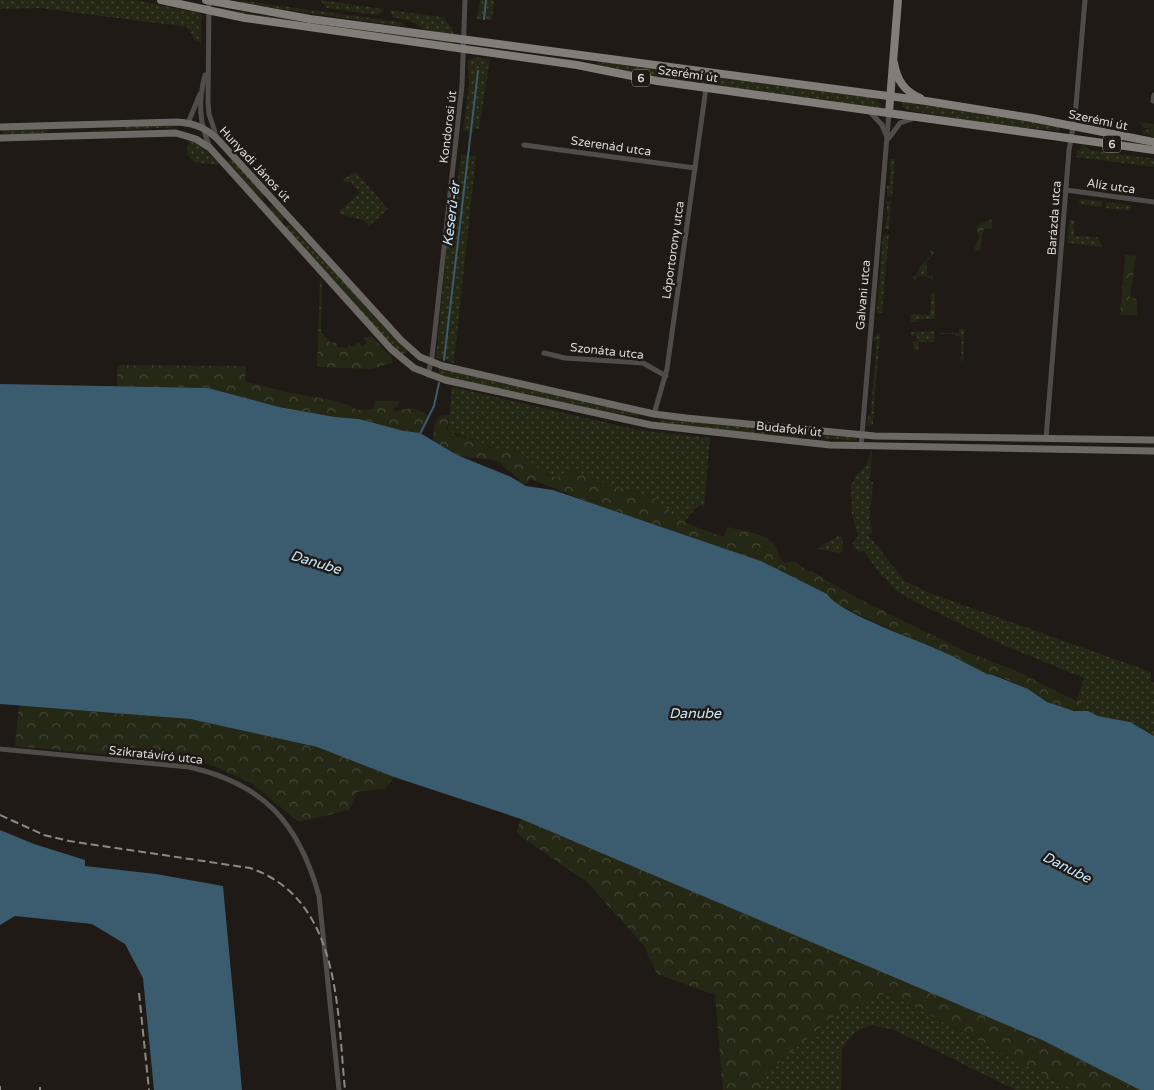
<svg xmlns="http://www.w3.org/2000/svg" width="1154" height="1090" font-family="'Varela Round',sans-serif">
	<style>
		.grass { fill: url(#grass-dots) }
		.forest { fill: url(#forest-crowns) }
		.pitch { fill: #242814 }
		.water { fill: #3b5b6e }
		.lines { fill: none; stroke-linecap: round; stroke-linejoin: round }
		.stream { stroke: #3b5b6e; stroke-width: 2 }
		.minor { stroke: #4f4c4a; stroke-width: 5 }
		.secondary { stroke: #6c6864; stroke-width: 7 }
		.primary { stroke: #837d79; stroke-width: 8 }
		.rail { stroke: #8d8885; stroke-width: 2; stroke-dasharray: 8 4; stroke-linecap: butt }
		.labels { text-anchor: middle; stroke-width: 5; stroke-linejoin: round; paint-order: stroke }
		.shield { fill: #201a16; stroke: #a29e9b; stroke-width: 1 }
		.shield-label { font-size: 11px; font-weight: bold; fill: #dad6d4 }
		.street-label { font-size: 12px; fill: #dad6d4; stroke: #201a16 }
		.water-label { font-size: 14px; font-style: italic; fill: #c3e6fb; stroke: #201a16 }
	</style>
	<defs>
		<pattern id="grass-dots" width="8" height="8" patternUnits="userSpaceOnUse" patternTransform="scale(1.25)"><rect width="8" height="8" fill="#242814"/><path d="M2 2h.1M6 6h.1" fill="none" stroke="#434635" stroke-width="1.8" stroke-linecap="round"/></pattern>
		<pattern id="forest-crowns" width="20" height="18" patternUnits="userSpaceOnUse" patternTransform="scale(1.25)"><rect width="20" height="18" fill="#242814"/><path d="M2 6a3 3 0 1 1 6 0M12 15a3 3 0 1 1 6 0" fill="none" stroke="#434635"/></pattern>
	</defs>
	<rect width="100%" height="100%" fill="#201a16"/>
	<g class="grass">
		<path d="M0,0H135L199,13L204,18L201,19V42H197L187,27L39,8L0,9Z"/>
		<path d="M320,0L384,9L378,15L327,8Z"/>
		<path d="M480,0H494L492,20L477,19Z"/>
		<path d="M245,1L400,22L407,27L241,3Z"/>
		<path d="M221,8C297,23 375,30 452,40V44L221,11Z"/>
		<path d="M389,10L443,17L452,28L454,34L425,30L411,21L393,17Z"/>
		<path d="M474,57L490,59L479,129L473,128V132L463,131L469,84L468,61Z"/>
		<path d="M597,62L632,64L872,97L879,101L885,109L656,77L597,65Z"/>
		<path d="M902,102L1010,117L1060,127L1059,131L988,124L908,110L902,107Z"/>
		<path d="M175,125V127L82,132L128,127Z"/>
		<path d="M45,129L48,130L46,133L5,135L3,133L4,130Z"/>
		<path d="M189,140L199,144L219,163L217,165L194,162L187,154Z"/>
		<path d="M1081,143L1090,150L1154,159V167L1076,157L1077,150H1080Z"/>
		<path d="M461,154L476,156L454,363L436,357L447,244H450Z"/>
		<path d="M228,159L234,162L264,194L262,199L228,163Z"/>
		<path d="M890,159H895L892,197L887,196V186L890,185Z"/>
		<path d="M356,172L388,209L369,226L363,220L340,214L339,211L360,193L351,182L344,183L343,179Z"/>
		<path d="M1080,199L1102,201V207L1079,204Z"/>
		<path d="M886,201H891L890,215L888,216H890L889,229H884L888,216Z"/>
		<path d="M1105,202L1131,205V211L1106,208Z"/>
		<path d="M273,204L285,217L282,222L269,209Z"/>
		<path d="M1069,220H1074V236L1097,237L1103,247L1068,243Z"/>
		<path d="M289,224L407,351V353L401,355L391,345L286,228Z"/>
		<path d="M889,234L882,313H877L883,235Z"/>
		<path d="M932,250L934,254L927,261V276H933V279L931,280L930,277L917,276L916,280H914L912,276H916L920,267L931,255L929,251Z"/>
		<path d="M935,293V319H917V322H911L910,310L911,314L930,315L931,294Z"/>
		<path d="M911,329V332L934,331L935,342H919L918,351L914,350L913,342L918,340L916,335L911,336Z"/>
		<path d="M941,329V333H959V329H964L963,361H961V336H955V334H940Z"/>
		<path d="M880,333L875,396H872L877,341H874V337Z"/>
		<path d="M439,368L639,414L638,417C571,405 504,392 438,375Z"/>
		<path d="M452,387L639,430L710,438L704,509L702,505L697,507L684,522C675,517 667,507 658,504L654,496C642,495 581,478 574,470L564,473L563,476L554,477L476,440L448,431Z"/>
		<path d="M872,397H875L874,414H871L873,415V425H867L868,416L871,414Z"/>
		<path d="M658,418L798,431L801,435L795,438L662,423Z"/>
		<path d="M818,434L856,438L857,439L855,441L810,437Z"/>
		<path d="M872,450L870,482H873L870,516L872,532L868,535L905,581L927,592L1151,672V682L1154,683V736L1130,722L1098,716L1088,711H1074L1082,709L1083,703L1080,691L1084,678L1003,645L916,602L897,591L880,574L864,551L858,552L852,544L858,537L852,514L851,487L855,476L866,465Z"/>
		<path d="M838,536L842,537L843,550L840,553L817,549Z"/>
		<path d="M887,993L1074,1090H1016L894,1030L871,1025L856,1032L847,1041L842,1050L841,1090H760L764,1075L839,1012Z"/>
	</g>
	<g class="forest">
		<path d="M1139,122L1154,124V137L1146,134L1144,136L1142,130L1152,129L1143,127Z"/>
		<path d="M992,219V229L984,228L980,250L976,252L973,250L979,238L976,226Z"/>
		<path d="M1125,255L1136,256L1130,297L1137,299V315H1120Z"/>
		<path d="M320,279L322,281L321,332L330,342L337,343V347L348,348V344L353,347L358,342L362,347L367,342L363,337H372L393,359L392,363L371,369L317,367Z"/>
		<path d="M117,365L246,366L245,381L285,392L332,400L349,405L357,410L373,409L375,401H398L399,403L397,407L393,408L395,411L412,408L429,415L419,433L404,431L359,419L335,417L279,407L208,388L117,386Z"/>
		<path d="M449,415L447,429C454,438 468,436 479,441C483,442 486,446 489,447C498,450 507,447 516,451C533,457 541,481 562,476L566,469L574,470C580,477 643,495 654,496L658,504C668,507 674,517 685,522C697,528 711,532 724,537L727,527C740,530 763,533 773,543C779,548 776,555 785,563L794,561L808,571H812L848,593L922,630L969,653L1012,669L1076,701L1080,691L1083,703L1082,709C1055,716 1017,676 987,674C935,648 882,627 831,601L826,594L761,561L596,505L530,479L527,483L522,484C516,474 505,471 500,462C486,457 471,460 457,455C449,451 441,445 433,441L435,423L440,416Z"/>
		<path d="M19,705L190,719L317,747L394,777L385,789L357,792L349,810L299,822L251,783L209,764L15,746Z"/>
		<path d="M521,819L1042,1040L1140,1090H1074L887,993L839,1012L764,1075L760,1090H723L715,995L657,974L644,946L587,882L516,833Z"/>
	</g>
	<path class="pitch" d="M221,367L234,368L233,375L220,374Z"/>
	<g class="water">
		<path d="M0,384L208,388L279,407L335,417L359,419L404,431L420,433L457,455L511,477L526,486L553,490L761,561L827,594C839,613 915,639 939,650C955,657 971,666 987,674L993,675L1028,689L1047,702L1074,711H1088L1098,716L1130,722L1154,736V1090H1140L1042,1040L521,819L394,777L317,747L190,719L0,704Z"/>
		<path d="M0,830L34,844L85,860V866L156,874L223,886L242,1090H154L143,978L125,944L92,924L15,916L0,925Z"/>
	</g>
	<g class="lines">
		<g class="stream">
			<path d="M484,19L486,0"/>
			<path d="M444,360L478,71"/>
			<path d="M420,434L434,406L439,383"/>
		</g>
		<g class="minor">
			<path d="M209,0L208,102L209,114L217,138"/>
			<path d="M205,75C198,101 199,123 210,147"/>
			<path d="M1153,101L1154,95"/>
			<path d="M870,112L882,125L886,135"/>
			<path d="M188,123L200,94"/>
			<path d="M889,138L900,123L912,119"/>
			<path d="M524,145L695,168"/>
			<path d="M1066,190L1154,202"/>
			<path d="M544,353L565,358L643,363L666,376"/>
			<path d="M428,375L432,357L462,85L465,0"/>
			<path d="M654,414L667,369L706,88"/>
			<path d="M1046,439L1069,150L1075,117L1085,0"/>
			<path d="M861,446L889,113"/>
			<path d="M0,749L189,767C264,784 299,823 319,896L339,1090"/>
		</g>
		<g class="secondary">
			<path d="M0,127L177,122C197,123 210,130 223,145L401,340L420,357L443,366L654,414L686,418L875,436L1154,440"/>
			<path d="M0,138L176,133L196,139L210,148L391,349L414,368L445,380L651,425L830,445L1154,451"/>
		</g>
		<g class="primary">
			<path d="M161,0L245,18L577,65L657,81L1154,150"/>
			<path d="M206,0L310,19L926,101L1032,118L1154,142"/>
			<path d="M894,63C897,80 904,91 920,98"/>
			<path d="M889,113L898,0"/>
		</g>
		<g class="rail">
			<path d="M0,815L44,835L69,841L250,868C341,899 337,1011 345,1090"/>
			<path d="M139,993L149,1090"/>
			<path d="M0,1086V1090"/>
			<path d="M40,1087V1090"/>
		</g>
	</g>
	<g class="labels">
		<g class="shield">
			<rect x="632" y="69.5" width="18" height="17" rx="4"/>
			<rect x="1103" y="135.5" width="18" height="17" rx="4"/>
		</g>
		<g class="shield-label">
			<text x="641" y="82">6</text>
			<text x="1112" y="148">6</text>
		</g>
		<g class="street-label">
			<text transform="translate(688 74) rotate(8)" y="4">Szerémi út</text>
			<text transform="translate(1098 120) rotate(12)" y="4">Szerémi út</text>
			<text transform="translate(448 127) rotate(-83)" y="4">Kondorosi út</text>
			<text transform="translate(611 146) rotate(8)" y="4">Szerenád utca</text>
			<text transform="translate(255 164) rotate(47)" y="4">Hunyadi János út</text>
			<text transform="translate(1111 186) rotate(8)" y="4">Alíz utca</text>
			<text transform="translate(1054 218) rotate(-86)" y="4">Barázda utca</text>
			<text transform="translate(673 250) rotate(-82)" y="4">Lőportorony utca</text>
			<text transform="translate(863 295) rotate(-85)" y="4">Galvani utca</text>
			<text transform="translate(607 351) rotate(6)" y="4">Szonáta utca</text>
			<text transform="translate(789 429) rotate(6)" y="4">Budafoki út</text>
			<text transform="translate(156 755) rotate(6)" y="4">Szikratávíró utca</text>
		</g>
		<g class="water-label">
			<text transform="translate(451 214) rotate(-83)" y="5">Keserű-ér</text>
			<text transform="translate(316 562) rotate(17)" y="5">Danube</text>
			<text x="695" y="718">Danube</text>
			<text transform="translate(1067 867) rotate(27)" y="5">Danube</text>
		</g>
	</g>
</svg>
